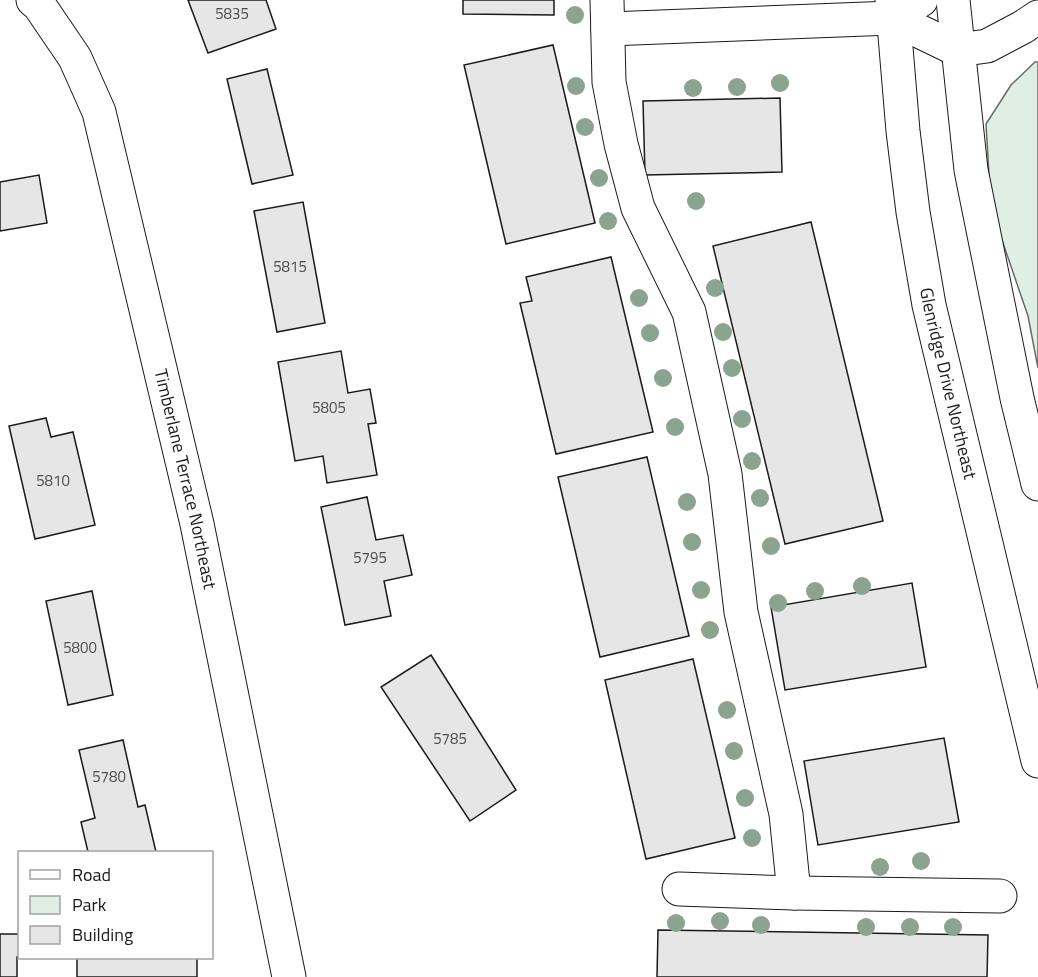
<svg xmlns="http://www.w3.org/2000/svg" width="1038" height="977" font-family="'Titillium Web',sans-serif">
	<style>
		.green { fill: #e0efe3; stroke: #6a6a6a; stroke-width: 1.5 }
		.building { fill: #e6e6e6; stroke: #1a1a1a; stroke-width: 1.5 }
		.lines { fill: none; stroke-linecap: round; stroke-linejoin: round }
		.minor-casing { stroke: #1a1a1a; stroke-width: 35 }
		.major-casing { stroke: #1a1a1a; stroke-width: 35 }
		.minor { stroke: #fff; stroke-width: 33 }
		.major { stroke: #fff; stroke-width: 33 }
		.tree { fill: #8aa48f }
		.labels { text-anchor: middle; stroke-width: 4.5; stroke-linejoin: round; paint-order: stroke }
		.number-label { font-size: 15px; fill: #4d4d4d }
		.street-label { font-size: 18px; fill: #1a1a1a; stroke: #fff }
	</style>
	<rect width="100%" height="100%" fill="#fff"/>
	<path class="green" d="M1035,62H1038V368L1028,316L991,208L986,124L1011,85Z"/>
	<g class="building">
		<path d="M188,0H266L276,29L208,53Z"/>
		<path d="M463,0H554V15L463,14Z"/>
		<path d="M553,45L595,223L506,244L464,65Z"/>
		<path d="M267,69L293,175L252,184L227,79Z"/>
		<path d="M780,98L782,172L645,175L643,101Z"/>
		<path d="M39,175L47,223L0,231V182Z"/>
		<path d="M303,202L325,323L277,332L254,211Z"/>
		<path d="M811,222L883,521L785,544L713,246Z"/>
		<path d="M611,257L653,432L556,454L520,303L532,301L526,277Z"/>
		<path d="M341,351L348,393L370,389L376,423L368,424L377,475L327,483L323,456L295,461L278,362Z"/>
		<path d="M46,418L51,437L73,432L95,525L35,539L9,426Z"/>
		<path d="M647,457L689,636L600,657L558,477Z"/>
		<path d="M367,497L376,540L403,535L412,575L384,581L391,616L345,625L321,507Z"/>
		<path d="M912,583L926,667L785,690L771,607Z"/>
		<path d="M92,591L113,695L68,705L46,601Z"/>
		<path d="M431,655L516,790L470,821L381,687Z"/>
		<path d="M693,659L735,838L646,859L605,680Z"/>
		<path d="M944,738L959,822L818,845L804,761Z"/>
		<path d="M123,740L138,807L145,805L156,852H88L81,822L95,818L79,750Z"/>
		<path d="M658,930L988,935L987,977H657Z"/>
		<path d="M0,934H20V957H17V977H0Z"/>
		<rect x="77" y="958" width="120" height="19"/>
	</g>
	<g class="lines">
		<g class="minor-casing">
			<g id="minor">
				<path id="s1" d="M33,0L39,5L75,58L99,112L197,524L289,977"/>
				<path d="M607,0L609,82L621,144L638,208L689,312L725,474L741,612L786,814L794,893"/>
				<path d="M892,18L921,0"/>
				<path d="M608,29L892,18L958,50L987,46L1023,27L1038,17"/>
				<path d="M679,889L794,893L1000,896"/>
			</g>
		</g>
		<g class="major-casing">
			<g id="major">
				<path id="s2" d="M892,0L903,131L913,212L929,305L1038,761"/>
				<path d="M953,0L971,170L1017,398L1038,484"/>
			</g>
		</g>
		<use href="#minor" class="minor"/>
		<use href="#major" class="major"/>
	</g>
	<g class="tree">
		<circle cx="575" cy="15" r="9"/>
		<circle cx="780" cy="83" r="9"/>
		<circle cx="576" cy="86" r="9"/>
		<circle cx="737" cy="87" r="9"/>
		<circle cx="693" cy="88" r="9"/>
		<circle cx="585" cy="127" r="9"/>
		<circle cx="599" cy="178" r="9"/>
		<circle cx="696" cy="201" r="9"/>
		<circle cx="608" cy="221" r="9"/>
		<circle cx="715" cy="288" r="9"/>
		<circle cx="639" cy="298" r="9"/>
		<circle cx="723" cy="332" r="9"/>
		<circle cx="650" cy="333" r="9"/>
		<circle cx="732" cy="368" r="9"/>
		<circle cx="663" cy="378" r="9"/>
		<circle cx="742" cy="419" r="9"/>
		<circle cx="675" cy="427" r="9"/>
		<circle cx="752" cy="461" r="9"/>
		<circle cx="760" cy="498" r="9"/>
		<circle cx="687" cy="502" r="9"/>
		<circle cx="692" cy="542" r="9"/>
		<circle cx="771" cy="546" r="9"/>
		<circle cx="862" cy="586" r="9"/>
		<circle cx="701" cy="590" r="9"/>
		<circle cx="815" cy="591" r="9"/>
		<circle cx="778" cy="603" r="9"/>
		<circle cx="710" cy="630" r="9"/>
		<circle cx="727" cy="710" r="9"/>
		<circle cx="734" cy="751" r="9"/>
		<circle cx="745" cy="798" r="9"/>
		<circle cx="752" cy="838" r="9"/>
		<circle cx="921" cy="861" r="9"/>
		<circle cx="880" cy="867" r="9"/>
		<circle cx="720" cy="921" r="9"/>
		<circle cx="676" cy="923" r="9"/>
		<circle cx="761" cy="925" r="9"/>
		<circle cx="866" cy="927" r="9"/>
		<circle cx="910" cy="927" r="9"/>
		<circle cx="953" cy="927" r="9"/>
	</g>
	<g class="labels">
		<g class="number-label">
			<text x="232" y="19">5835</text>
			<text x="290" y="272">5815</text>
			<text x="329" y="413">5805</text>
			<text x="53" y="486">5810</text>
			<text x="370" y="563">5795</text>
			<text x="80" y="653">5800</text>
			<text x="450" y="744">5785</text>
			<text x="109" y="782">5780</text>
		</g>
		<g class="street-label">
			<text dy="6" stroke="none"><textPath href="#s2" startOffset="388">Glenridge Drive Northeast</textPath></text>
			<text dy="6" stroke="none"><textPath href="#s1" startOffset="508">Timberlane Terrace Northeast</textPath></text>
		</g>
	</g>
	<rect x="18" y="851" width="195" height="108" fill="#ffffff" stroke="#a3a3a3" stroke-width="1.5"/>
	<rect x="30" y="870" width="30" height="9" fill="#ffffff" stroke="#a3a3a3" stroke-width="1.5"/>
	<text x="72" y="881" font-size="18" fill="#1a1a1a">Road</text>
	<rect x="30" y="896" width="30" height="18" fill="#e0efe3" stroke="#a3a3a3" stroke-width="1.5"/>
	<text x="72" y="911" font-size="18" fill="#1a1a1a">Park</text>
	<rect x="30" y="926" width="30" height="18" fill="#e6e6e6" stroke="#a3a3a3" stroke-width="1.5"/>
	<text x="72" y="941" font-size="18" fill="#1a1a1a">Building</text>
</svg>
